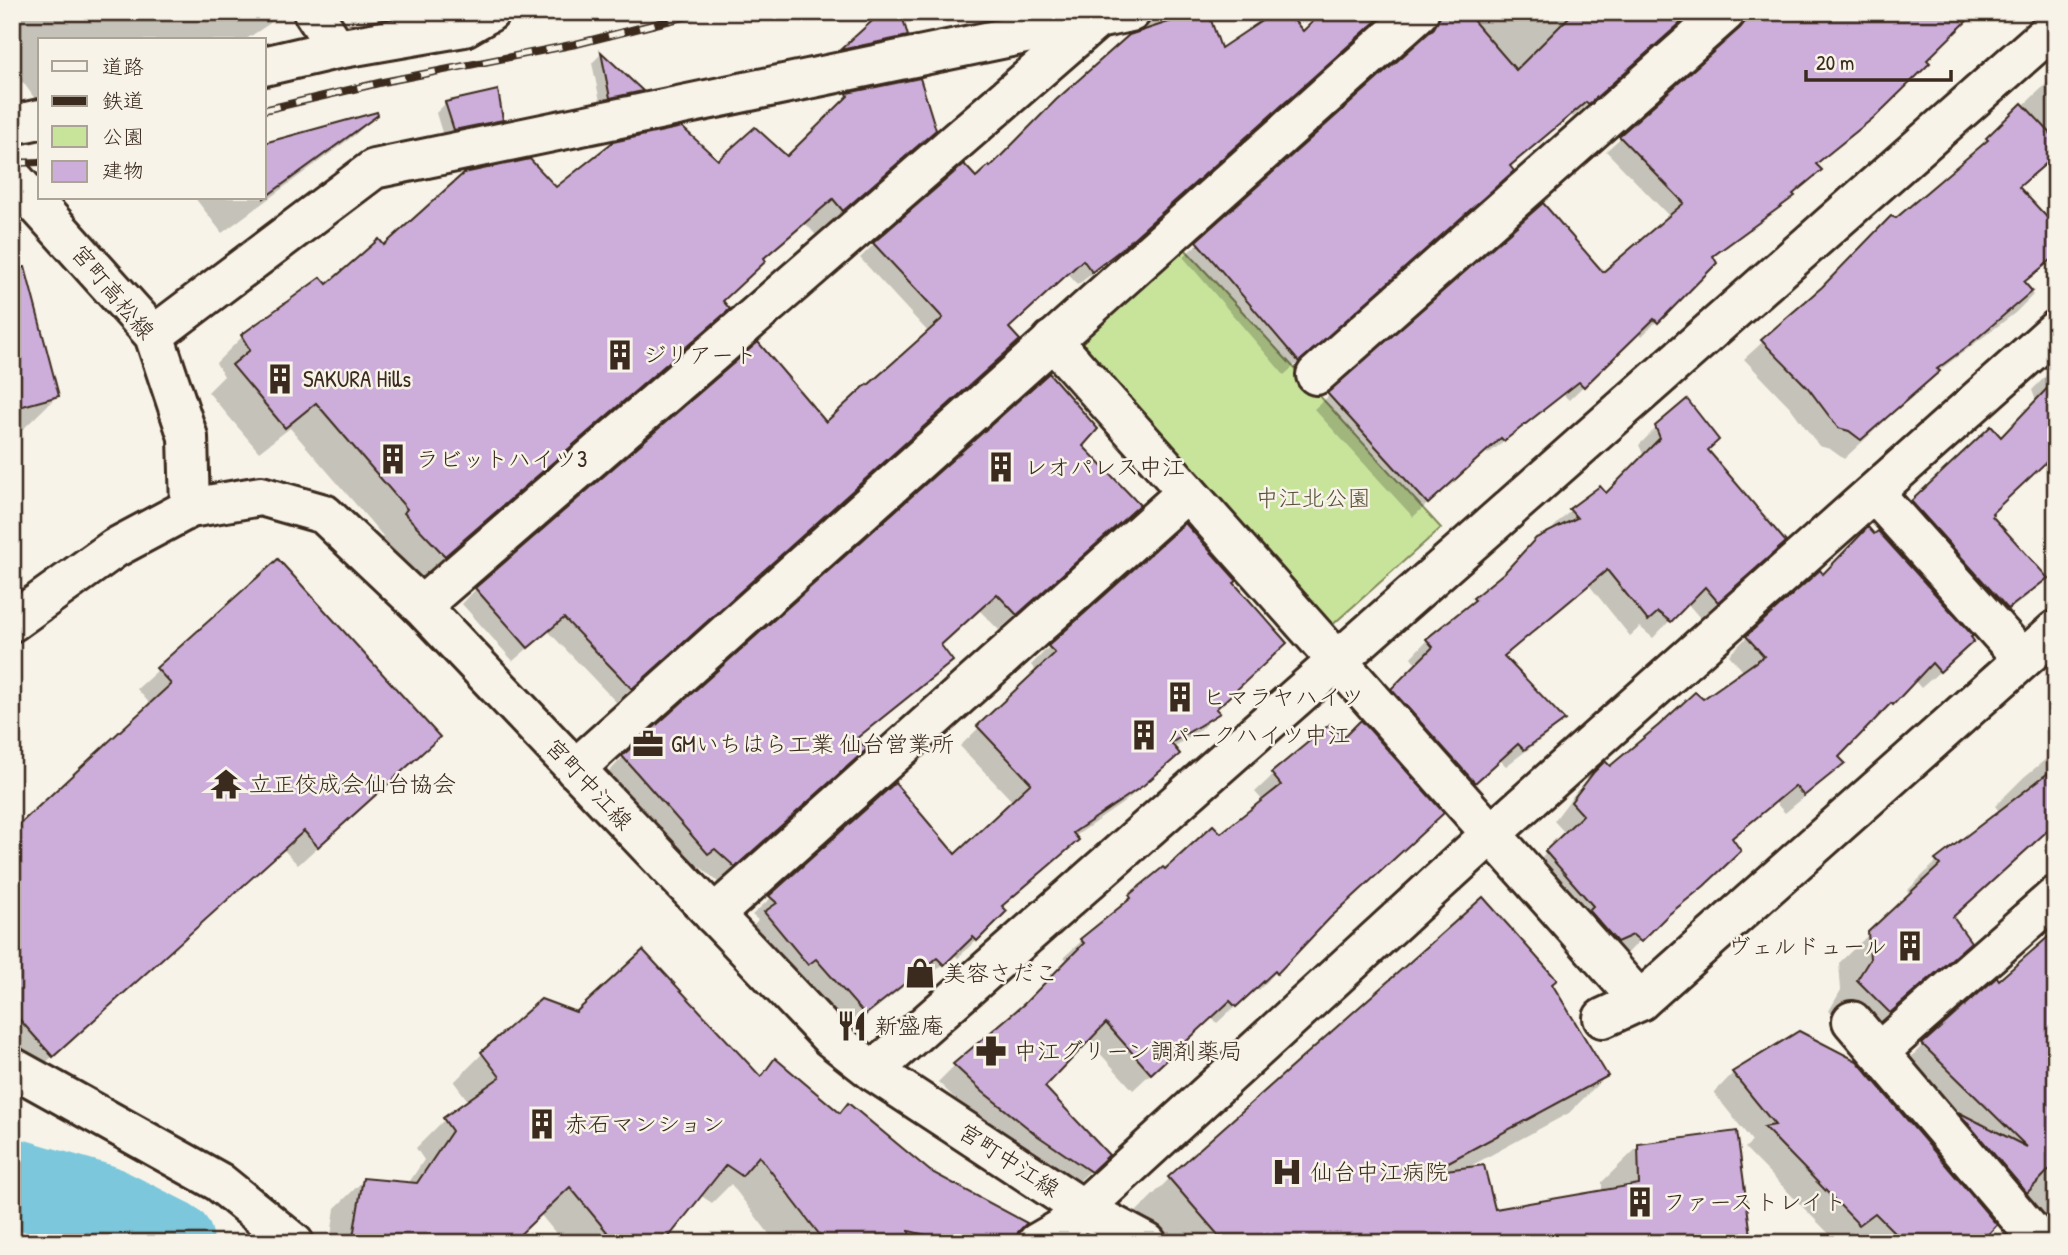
<svg xmlns="http://www.w3.org/2000/svg" width="2068" height="1255" font-family="'Patrick Hand','Klee One',sans-serif">
	<style>
		.green { fill: #c8e49b; stroke: #82875c; stroke-width: 2 }
		.shadow { fill: #0003 }
		.lines { fill: none; stroke-linecap: round; stroke-linejoin: round }
		.river { stroke: #7bc7db; stroke-width: 88 }
		.building { fill: #cdaeda; stroke: #3b2a1e; stroke-width: 2 }
		.minor-casing { stroke: #3b2a1e; stroke-width: 44 }
		.minor { stroke: #f7f3e8; stroke-width: 38 }
		.rail-casing { stroke: #3b2a1e; stroke-width: 8 }
		.rail { stroke: #f7f3e8; stroke-width: 5; stroke-dasharray: 16; stroke-linecap: butt }
		.labels { text-anchor: middle; stroke-width: 5; stroke-linejoin: round; paint-order: stroke }
		.street-label { font-size: 23px; fill: #3b2a1e; stroke: #f7f3e8 }
		.poi-label { font-size: 23px; fill: #3b2a1e; stroke: #f7f3e8; text-anchor: start }
		.park-label { font-size: 23px; fill: #574f37; stroke: #f7f3e8 }
	</style>
	<rect width="100%" height="100%" fill="#f7f3e8"/>
	<filter id="ink" filterUnits="userSpaceOnUse"><feTurbulence type="fractalNoise" baseFrequency=".0143" numOctaves="2"/><feDisplacementMap in="SourceGraphic" scale="14" xChannelSelector="R" yChannelSelector="G"/><feConvolveMatrix kernelMatrix="1 2 1 2 8 2 1 2 1" color-interpolation-filters="sRGB"/></filter>
	<g filter="url(#ink)">
		<path class="green" d="M1184,248L1441,528L1330,627L1077,343Z"/>
		<g class="shadow">
			<path d="M12,12H286L280,14L269,24L245,40H40V96L35,99L23,82L12,90Z"/>
			<path d="M1156,12H1206L1220,51L1303,34L1385,12L1101,267L1077,285L1068,273L1007,328L1003,355L616,702L548,631L513,661L462,604L476,589L826,424L929,333L860,258L874,244L976,180L990,169L1138,33V30Z"/>
			<path d="M1461,12H1692L1573,117L1571,115L1509,167L1497,185L1284,375L1183,257L1421,42L1426,33L1440,19Z"/>
			<path d="M1728,12H1973L1925,60L1928,63L1861,129L1815,166L1819,170L1778,210L1712,258L1715,263L1642,336L1639,332L1569,400L1564,395L1488,454L1486,451L1413,517L1314,409L1543,206L1603,274L1670,217L1606,151L1733,36L1734,23Z"/>
			<path d="M902,39L896,45L835,58L841,52Z"/>
			<path d="M601,54L640,91L631,100L601,106L592,63Z"/>
			<path d="M2056,75V155L2018,188L2056,230V257L2023,284L2033,295L2015,313L1937,372L1920,391L1893,413L1844,459L1830,449L1819,446L1790,407L1744,359L1897,220L1968,157Z"/>
			<path d="M848,95L934,130L908,156L816,235L806,224L763,260L721,302L727,309L702,335L418,581L379,540L383,536L290,428L259,452L208,392L224,376L216,363L242,337L320,279L327,287L384,247L555,189L718,163L787,158L823,123L822,121Z"/>
			<path d="M446,103L501,119L492,129L444,139L436,113Z"/>
			<path d="M376,114L356,134L222,233L195,198H264Z"/>
			<path d="M12,339L58,395L12,440Z"/>
			<path d="M2056,366V449L1989,516L2046,578L2026,597L1987,628L1892,523L1991,428L2000,439L2036,401L2032,390Z"/>
			<path d="M1656,428L1706,450L1767,558L1700,618L1687,603L1653,638L1640,627L1630,636L1589,585L1503,658L1563,720L1546,736L1506,766L1500,760L1457,799L1376,707L1417,665L1411,657L1427,640L1556,530L1553,528L1570,511L1600,488L1606,495L1644,456L1639,445Z"/>
			<path d="M1080,446L1121,521L999,630L979,610L939,646L950,661L934,678L856,740L848,766L718,882L698,865L690,869L607,774L623,757Z"/>
			<path d="M12,510L18,518L12,523Z"/>
			<path d="M1185,525L1214,710L1217,713L1199,731L1172,748L1178,754L1160,772L1123,803L1074,837L1077,840L1001,907L1005,911L958,958L954,954L924,982L918,975L846,1032L746,932L758,920L752,915L895,785L955,856L1014,803L960,746L1037,672L1031,665L1049,647Z"/>
			<path d="M278,562L438,737L298,865L283,849L32,1075L12,1053V833L151,705L137,689Z"/>
			<path d="M1747,637L1954,659L1921,688L1914,680L1837,757L1842,763L1824,781L1785,813L1776,803L1731,839L1720,869L1683,904L1650,930L1622,959L1528,870L1566,834L1554,821L1576,792L1595,773L1609,768L1744,672L1729,655Z"/>
			<path d="M1330,726L1319,927L1259,990L1256,987L1217,1023L1212,1017L1133,1090L1088,1040L1043,1087L1106,1155L1072,1188L1021,1153L966,1109L938,1082L955,1065L1023,1007L1068,961L1064,957L1130,897L1163,869L1165,872L1221,836L1264,802L1255,792L1273,775Z"/>
			<path d="M2056,751V824L2016,858L1951,919L1969,942L1939,971L1860,1041L1829,1011L1841,990L1839,963L1910,895L1907,891L1936,862L2000,812L1995,806L2024,777Z"/>
			<path d="M1483,900L1550,984L1606,1076L1569,1113L1465,1169L1494,1211L1602,1192V1182L1639,1146L1751,1243H1157L1133,1215L1169,1179Z"/>
			<path d="M2056,932V1206L2035,1224L1900,1068L1923,1045L1997,980L1999,983Z"/>
			<path d="M482,1054L759,1077L775,1061L839,1115L1017,1231L1014,1243H776L731,1184L712,1203L700,1195L662,1243H564L540,1214L510,1243H330L335,1208L364,1180L408,1184L424,1160L416,1148L445,1119L469,1102L454,1082Z"/>
			<path d="M1733,1073L1978,1243H1865L1854,1232L1838,1243L1745,1148L1752,1141L1714,1093Z"/>
		</g>
		<g class="lines">
			<path class="river" d="M12,1182L101,1208L170,1243"/>
		</g>
		<g class="building">
			<path d="M882,12H901L908,36L840,50Z"/>
			<path d="M1199,12H1208L1221,48L1275,12H1287L1303,31L1323,12H1386L1118,252L1092,272L1083,260L1009,328L1020,340L632,689L564,618L528,648L475,588L758,342L826,422L867,384L868,385L943,318L873,243L964,164L976,177L989,165L990,167L1056,100L1129,35Z"/>
			<path d="M1440,12H1466L1516,70L1574,12H1693L1589,104L1586,102L1510,166L1514,171L1299,362L1196,241L1434,28L1439,19Z"/>
			<path d="M1747,12H1976L1927,60L1930,63L1877,115L1816,164L1822,170L1793,194L1795,196L1713,256L1717,263L1658,323L1654,319L1584,387L1579,382L1504,441L1501,438L1428,504L1327,393L1543,203L1603,272L1684,203L1619,136L1740,28L1746,20Z"/>
			<path d="M601,52L643,91L610,98Z"/>
			<path d="M920,78L936,130L843,211L833,199L764,258L766,261L723,301L730,309L445,556L404,513L407,509L316,403L285,428L232,365L250,350L241,335L321,277L327,284L379,239L384,245L464,173L530,159L556,187L613,142L682,127L718,160L755,127L787,156L848,96L847,93Z"/>
			<path d="M498,90L503,120L454,130L445,102Z"/>
			<path d="M2022,103L2056,139V155L2019,187L2056,227V256L2024,282L2032,291L1968,346L1937,369L1940,371L1861,440L1849,431L1838,428L1808,388L1761,340L1822,287L1891,216L1896,218L1988,140L1986,138Z"/>
			<path d="M377,112L378,115L264,198V143Z"/>
			<path d="M25,267L59,396L12,409V268Z"/>
			<path d="M1049,373L1098,429L1083,446L1140,505L1017,615L997,594L941,645L953,661L857,738L867,749L735,867L715,849L708,854L622,756Z"/>
			<path d="M2056,379V453L1992,513L1993,514L1992,516L2048,578L2008,609L1911,501L1991,426L2001,437Z"/>
			<path d="M1687,399L1719,440L1708,450L1786,542L1718,602L1705,587L1671,622L1658,612L1648,621L1607,570L1504,656L1565,720L1524,750L1518,744L1475,783L1391,689L1433,647L1426,639L1475,600L1473,598L1505,572L1536,538L1577,518L1569,509L1600,486L1606,493L1660,438L1655,426Z"/>
			<path d="M1185,523L1237,581L1234,583L1287,643L1216,709L1220,713L1171,743L1180,754L1144,785L1073,833L1079,840L1002,906L1007,911L977,941L973,937L944,965L937,958L865,1015L816,959L808,965L764,912L777,903L769,896L895,783L955,854L1031,783L977,726L1055,653L1048,646Z"/>
			<path d="M1868,527L1874,534L1878,531L1973,636L1971,637L1974,641L1940,672L1932,663L1893,705L1891,703L1839,757L1845,763L1804,796L1795,786L1732,838L1741,851L1704,886L1668,915L1641,942L1633,935L1617,942L1589,910L1593,906L1545,851L1583,815L1571,802L1594,772L1605,761L1610,766L1659,725L1695,692L1703,699L1764,656L1746,636L1820,570L1823,574Z"/>
			<path d="M278,559L440,737L318,847L304,831L53,1057L12,1011V831L171,684L156,668Z"/>
			<path d="M1361,720L1444,813L1330,918L1277,974L1275,971L1236,1007L1230,1001L1151,1074L1106,1023L1045,1087L1109,1155L1091,1172L1038,1136L983,1092L953,1064L1024,1004L1084,943L1080,939L1131,898L1129,895L1163,867L1165,869L1213,825L1221,833L1281,785L1271,773L1330,724L1343,738Z"/>
			<path d="M2056,767V823L1953,917L1971,942L1890,1013L1857,980L1870,959L1868,932L1940,865L1935,860Z"/>
			<path d="M1483,897L1557,980L1552,984L1608,1076L1430,1172L1484,1165L1495,1209L1639,1184L1638,1144L1737,1131L1752,1243H1225L1168,1177Z"/>
			<path d="M2056,930V1175L2050,1169L2027,1193L1958,1112L2027,1147L1922,1044L1997,977L1999,980Z"/>
			<path d="M643,950L761,1077L775,1058L840,1113L848,1103L930,1171L1027,1223L1018,1232L1015,1243H961L909,1231L910,1243H826L759,1156L742,1176L726,1165L664,1243H616L570,1187L511,1243H352L363,1178L417,1183L452,1131L443,1118L500,1077L481,1052L541,999L576,1012Z"/>
			<path d="M1799,1031L1857,1061L1997,1225L1980,1243H1905L1875,1213L1859,1225L1764,1127L1775,1125L1732,1072Z"/>
		</g>
		<g class="lines">
			<g class="minor-casing">
				<g id="minor">
					<path d="M313,12L337,49"/>
					<path d="M264,66L337,49L464,27L490,12"/>
					<path d="M12,125L40,119"/>
					<path d="M12,177L154,335L188,437L190,508"/>
					<path d="M154,335L374,169L1131,12"/>
					<path d="M1052,340L1640,1001"/>
					<path d="M1316,375L1726,12"/>
					<path d="M1874,493L2023,659"/>
					<path d="M421,606L1095,21"/>
					<path d="M12,622L115,548L190,508L261,496L324,514L421,606L831,1038L873,1071L1083,1209L1147,1243"/>
					<path d="M575,769L1419,12"/>
					<path d="M714,915L1187,492"/>
					<path d="M1603,1018L1640,1001L2056,630"/>
					<path d="M1852,1021L2041,1243"/>
					<path d="M1879,1052L2056,896"/>
					<path d="M12,1067L219,1182L294,1243"/>
					<path d="M873,1071L2056,26"/>
					<path d="M1037,1243L1061,1229L1491,834L2056,330"/>
				</g>
			</g>
			<use href="#minor" class="minor"/>
			<g class="rail-casing">
				<g id="rail">
					<path d="M264,110L383,82L576,44L703,12"/>
					<path d="M12,163L40,162"/>
				</g>
			</g>
			<use href="#rail" class="rail"/>
		</g>
	</g>
	<defs>
		<g id="building-bare" transform="scale(2.415)"><path d="M-4-6H4V6H1V3H-1V6H-4ZM-2.5-4.3h1.7v1.8h-1.7ZM.8-4.3h1.7v1.8H.8ZM-2.5-1h1.7V.8h-1.7ZM.8-1h1.7V.8H.8Z" fill="#3b2a1e" stroke="#f7f3e8" stroke-width="2.5" paint-order="stroke"/></g>
		<g id="office-bare" transform="scale(2.415)"><path d="M-6-3h4V-5.5h4V-3h4V5H-6ZM-1-4.5V-3h2v-1.5ZM-6 0V1H6V0Z" fill="#3b2a1e" stroke="#f7f3e8" stroke-width="2.5" paint-order="stroke"/></g>
		<g id="temple-bare" transform="scale(2.415)"><path d="M0-6L5-2H3V0L6.5 2.5H4V6H1.5V3h-3V6H-4V2.5H-6.5L-3 0V-2H-5Z" fill="#3b2a1e" stroke="#f7f3e8" stroke-width="2.5" paint-order="stroke"/></g>
		<g id="shop-bare" transform="scale(2.415)"><path d="M-5-2.5h2.3a2.7 3.5 0 0 1 5.4 0H5L5.5 6h-11ZM-1.5-2.5h3a1.5 2.3 0 0 0-3 0Z" fill="#3b2a1e" stroke="#f7f3e8" stroke-width="2.5" paint-order="stroke"/></g>
		<g id="restaurant-bare" transform="scale(2.415)"><path d="M-5-6h1v4h1v-4h1v4h1v-4h1v5L-1.5 .5V6h-2V.5L-5-1ZM5-6V6H3V1.5H1.5Q1.5-4 5-6Z" fill="#3b2a1e" stroke="#f7f3e8" stroke-width="2.5" paint-order="stroke"/></g>
		<g id="pharmacy-bare" transform="scale(2.415)"><path d="M-2-6h4v4h4v4h-4v4h-4v-4h-4v-4h4Z" fill="#3b2a1e" stroke="#f7f3e8" stroke-width="2.5" paint-order="stroke"/></g>
		<g id="hospital-bare" transform="scale(2.415)"><path d="M-5-5h3v3.5h4V-5h3V5h-3V1.5h-4V5h-3Z" fill="#3b2a1e" stroke="#f7f3e8" stroke-width="2.5" paint-order="stroke"/></g>
	</defs>
	<g fill-rule="evenodd">
		<use href="#building-bare" x="620" y="355"/>
		<use href="#building-bare" x="280" y="379"/>
		<use href="#building-bare" x="393" y="459"/>
		<use href="#building-bare" x="1001" y="467"/>
		<use href="#building-bare" x="1180" y="697"/>
		<use href="#building-bare" x="1144" y="735"/>
		<use href="#office-bare" x="648" y="744"/>
		<use href="#temple-bare" x="226" y="784"/>
		<use href="#building-bare" x="1910" y="946"/>
		<use href="#shop-bare" x="920" y="973"/>
		<use href="#restaurant-bare" x="852" y="1026"/>
		<use href="#pharmacy-bare" x="991" y="1051"/>
		<use href="#building-bare" x="542" y="1124"/>
		<use href="#hospital-bare" x="1287" y="1172"/>
		<use href="#building-bare" x="1640" y="1202"/>
	</g>
	<g class="labels">
		<g class="street-label">
			<text transform="translate(113 292) rotate(50)" y="8">宮町高松線</text>
			<text transform="translate(589 784) rotate(47)" y="8">宮町中江線</text>
			<text transform="translate(1009 1160) rotate(33)" y="8">宮町中江線</text>
		</g>
		<g class="poi-label">
			<text x="643" y="363">ジリアート</text>
			<text x="303" y="387">SAKURA Hills</text>
			<text x="416" y="467">ラビットハイツ3</text>
			<text x="1024" y="475">レオパレス中江</text>
			<text x="1203" y="705">ヒマラヤハイツ</text>
			<text x="1167" y="743">パークハイツ中江</text>
			<text x="671" y="752">GMいちはら工業 仙台営業所</text>
			<text x="249" y="792">立正佼成会仙台協会</text>
			<text x="1887" y="954" text-anchor="end">ヴェルドュール</text>
			<text x="943" y="981">美容さだこ</text>
			<text x="875" y="1034">新盛庵</text>
			<text x="1014" y="1059">中江グリーン調剤薬局</text>
			<text x="565" y="1132">赤石マンション</text>
			<text x="1310" y="1180">仙台中江病院</text>
			<text x="1663" y="1210">ファーストレイト</text>
		</g>
		<g class="park-label">
			<text x="1313" y="506">中江北公園</text>
		</g>
	</g>
	<rect width="2068" height="1255" fill="none" stroke="#f7f3e8" stroke-width="42"/>
	<rect x="21" y="21" width="2026" height="1213" fill="none" stroke="#3b2a1e" stroke-width="2.5" filter="url(#ink)"/>
	<rect x="38" y="38" width="228" height="161" fill="#f7f3e8" stroke="#aca397" stroke-width="2"/>
	<rect x="52" y="61" width="35" height="10" fill="#f7f3e8" stroke="#aca397" stroke-width="2"/>
	<text x="102" y="74" font-size="21" fill="#3b2a1e">道路</text>
	<rect x="52" y="96" width="35" height="10" fill="#3b2a1e" stroke="#aca397" stroke-width="2"/>
	<text x="102" y="108" font-size="21" fill="#3b2a1e">鉄道</text>
	<rect x="52" y="126" width="35" height="21" fill="#c8e49b" stroke="#aca397" stroke-width="2"/>
	<text x="102" y="144" font-size="21" fill="#3b2a1e">公園</text>
	<rect x="52" y="161" width="35" height="21" fill="#cdaeda" stroke="#aca397" stroke-width="2"/>
	<text x="102" y="178" font-size="21" fill="#3b2a1e">建物</text>
	<path d="M1806 70v10h145v-10" fill="none" stroke="#3b2a1e" stroke-width="3.5"/>
	<text x="1816" y="70" font-size="21" fill="#3b2a1e" stroke="#f7f3e8" stroke-width="5" paint-order="stroke">20 m</text>
</svg>
